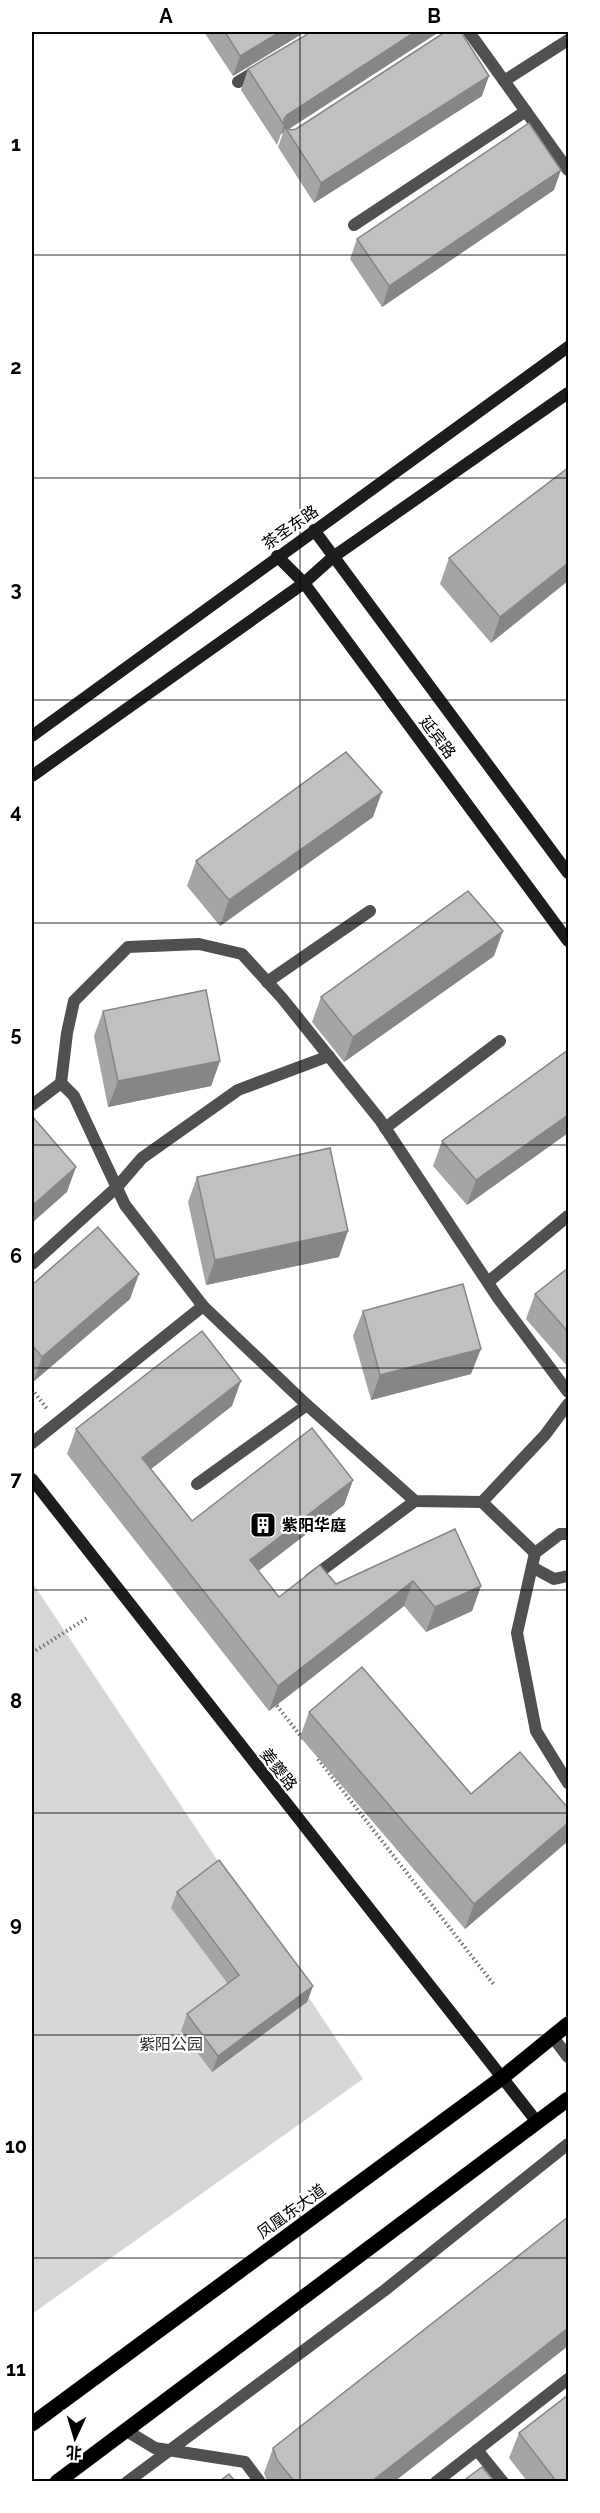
<svg xmlns="http://www.w3.org/2000/svg" width="600" height="2513" font-family="Raleway,'Noto Sans SC',sans-serif">
	<style>
		.green { fill: #d7d7d7 }
		.lines { fill: none; stroke-linecap: round; stroke-linejoin: round }
		.primary-casing { stroke: #dbdbdb; stroke-width: 16 }
		.path { stroke: #727272; stroke-width: 4; stroke-dasharray: 1.5 3; stroke-linecap: butt }
		.lane { stroke: #505050; stroke-width: 12 }
		.street { stroke: #505050; stroke-width: 12 }
		.secondary { stroke: #1d1d1d; stroke-width: 12 }
		.primary { stroke: #000; stroke-width: 15 }
		.wall { fill: #a5a5a5 }
		.shaded-wall { fill: #868686 }
		.building { fill: #c0c0c0; stroke: #868686; stroke-width: 1.5 }
		.grid { fill: none; stroke: #000; stroke-width: 1.5; stroke-opacity: 0.55 }
		.labels { text-anchor: middle; stroke-width: 4.5; stroke-linejoin: round; paint-order: stroke }
		.street-label { font-size: 16px; fill: #000; stroke: #fff }
		.poi-label { font-size: 16px; font-weight: bold; fill: #000; stroke: #fff; text-anchor: start }
		.park-label { font-size: 16px; fill: #2e2e2e; stroke: #fff }
		.neatline { fill: none; stroke: #000; stroke-width: 2 }
		.grid-label { font-size: 20px; text-anchor: middle; font-weight: bold; fill: #000 }
	</style>
	<rect width="100%" height="100%" fill="#fff"/>
	<path class="green" d="M32,1582L363,2079L32,2314Z"/>
	<g class="lines">
		<g class="primary-casing">
			<g id="primary">
				<path d="M32,2424L503,2077L568,2024"/>
				<path d="M57,2482L568,2099"/>
			</g>
		</g>
		<g class="path">
			<path d="M32,1389L47,1409"/>
			<path d="M32,1653L87,1618"/>
			<path d="M274,1702L303,1739"/>
			<path d="M318,1759L495,1986"/>
		</g>
		<g class="lane">
			<path d="M504,81L568,40"/>
			<path d="M238,82L258,70"/>
			<path d="M267,982L370,911"/>
			<path d="M61,1083L67,1033L74,1001L128,947L199,944L242,954L282,998L380,1120L498,1298L568,1392"/>
			<path d="M32,1105L61,1083L74,1096L125,1205L203,1306L307,1405L415,1501L482,1502L535,1553"/>
			<path d="M385,1128L500,1041"/>
			<path d="M32,1264L117,1187L142,1158L238,1090L329,1056"/>
			<path d="M488,1282L568,1216"/>
			<path d="M32,1443L203,1306"/>
			<path d="M197,1484L307,1405"/>
			<path d="M482,1502L545,1435L568,1404"/>
			<path d="M568,1534H560L535,1553L517,1633L536,1731L568,1783"/>
			<path d="M532,1567L554,1579L568,1576"/>
			<path d="M310,1579L415,1501"/>
			<path d="M127,2482L385,2290L568,2144"/>
		</g>
		<g class="street">
			<path d="M469,32L568,170"/>
			<path d="M354,225L526,111"/>
			<path d="M552,2036L568,2057"/>
			<path d="M125,2430L155,2448L245,2462L260,2482"/>
			<path d="M477,2450L503,2482"/>
			<path d="M436,2482L568,2379"/>
		</g>
		<g class="secondary">
			<path d="M314,530L568,873"/>
			<path d="M277,556L304,583L568,941"/>
			<path d="M32,736L568,347"/>
			<path d="M32,776L304,583L333,557L568,393"/>
			<path d="M32,1479L537,2122"/>
		</g>
		<use href="#primary" class="primary"/>
	</g>
	<g class="wall">
		<path d="M204,32H305L233,76Z"/>
		<path d="M311,32H439L289,129L291,130L482,96L314,203L278,147L283,133L281,134L277,145L241,90L248,69Z"/>
		<path d="M554,190L382,307L350,259L357,239Z"/>
		<path d="M568,468L491,643L440,584L449,558Z"/>
		<path d="M373,817L220,926L187,886L196,861Z"/>
		<path d="M494,956L344,1062L312,1022L321,997Z"/>
		<path d="M103,1011L220,1061L211,1086L108,1107L94,1036Z"/>
		<path d="M568,1050V1133L467,1205L433,1166L442,1141Z"/>
		<path d="M197,1177L339,1257L206,1285L188,1202Z"/>
		<path d="M568,1268V1364L567,1366L526,1319L535,1294Z"/>
		<path d="M32,1285L130,1299L33,1382L32,1380Z"/>
		<path d="M363,1311L471,1374L371,1400L353,1336Z"/>
		<path d="M232,1406L151,1469L192,1521L353,1480L344,1505L258,1571L279,1597L336,1584L455,1529L481,1586L472,1611L426,1632L404,1606L269,1711L67,1454L76,1429Z"/>
		<path d="M309,1712L471,1794L567,1842L465,1929L300,1737Z"/>
		<path d="M177,1892L313,1986L307,2002L212,2072L181,2031L187,2014L228,1984L171,1908Z"/>
		<path d="M568,2217V2346L395,2481H267L264,2473L273,2448Z"/>
		<path d="M519,2433L568,2481H527L509,2458Z"/>
	</g>
	<g class="shaded-wall">
		<path d="M280,32H305L233,76L240,56Z"/>
		<path d="M415,32H439L287,130L285,127L283,133L281,134L284,125V119L287,115Z"/>
		<path d="M489,76L482,96L314,203L321,183Z"/>
		<path d="M561,170L554,190L382,307L389,286Z"/>
		<path d="M568,563V581L491,643L500,617Z"/>
		<path d="M382,792L373,817L220,926L229,900Z"/>
		<path d="M503,931L494,956L344,1062L353,1037Z"/>
		<path d="M220,1061L211,1086L108,1107L118,1081Z"/>
		<path d="M568,1115V1133L467,1205L476,1180Z"/>
		<path d="M76,1167L67,1192L32,1223V1206Z"/>
		<path d="M348,1231L339,1257L206,1285L215,1260Z"/>
		<path d="M139,1274L130,1299L33,1382L42,1357Z"/>
		<path d="M481,1349L471,1374L371,1400L380,1375Z"/>
		<path d="M241,1381L232,1406L133,1483L142,1458Z"/>
		<path d="M353,1480L344,1505L240,1585L250,1560Z"/>
		<path d="M413,1581L404,1606L269,1711L278,1686Z"/>
		<path d="M481,1586L472,1611L426,1632L435,1607Z"/>
		<path d="M568,1823V1837L567,1842L465,1929L474,1904Z"/>
		<path d="M313,1986L307,2002L212,2072L218,2056Z"/>
		<path d="M568,2328V2346L395,2481H372Z"/>
	</g>
	<g class="building">
		<path d="M225,32H280L240,56Z"/>
		<path d="M311,32H415L287,115L284,119V125L248,69Z"/>
		<path d="M445,32H461L489,76L321,183L285,127L291,130L296,129Z"/>
		<path d="M529,123L561,170L389,286L357,239Z"/>
		<path d="M568,468V563L500,617L449,558Z"/>
		<path d="M346,752L382,792L229,900L196,861Z"/>
		<path d="M468,891L503,931L353,1037L321,997Z"/>
		<path d="M206,990L220,1061L118,1081L103,1011Z"/>
		<path d="M568,1050V1115L476,1180L442,1141Z"/>
		<path d="M32,1116L76,1167L32,1206Z"/>
		<path d="M330,1148L348,1231L215,1260L197,1177Z"/>
		<path d="M98,1227L139,1274L42,1357L32,1345V1285Z"/>
		<path d="M568,1268V1332L535,1294Z"/>
		<path d="M463,1284L481,1349L380,1375L363,1311Z"/>
		<path d="M202,1331L241,1381L142,1458L192,1521L312,1428L353,1480L250,1560L279,1597L320,1565L336,1584L455,1529L481,1586L435,1607L413,1581L278,1686L76,1429Z"/>
		<path d="M362,1667L471,1794L520,1752L568,1808V1823L474,1904L309,1712Z"/>
		<path d="M219,1860L313,1986L218,2056L187,2014L239,1975L177,1892Z"/>
		<path d="M568,2217V2328L372,2481H294L277,2460L273,2448Z"/>
		<path d="M568,2395V2481H556L519,2433Z"/>
		<path d="M482,2467L494,2481H463Z"/>
		<path d="M229,2474L235,2481H220Z"/>
	</g>
	<path class="grid" d="M300,32V2482M32,255H568M32,478H568M32,700H568M32,923H568M32,1145H568M32,1368H568M32,1590H568M32,1813H568M32,2035H568M32,2258H568"/>
	<defs>
		<g id="building-square" transform="scale(1.35)"><rect x="-9" y="-9" width="18" height="18" rx="4" fill="#000" stroke="#fff"/><path d="M-4-6H4V6H1V3H-1V6H-4ZM-2.5-4.3h1.7v1.8h-1.7ZM.8-4.3h1.7v1.8H.8ZM-2.5-1h1.7V.8h-1.7ZM.8-1h1.7V.8H.8Z" fill="#fff"/></g>
	</defs>
	<g fill-rule="evenodd">
		<use href="#building-square" x="263" y="1525"/>
	</g>
	<g class="labels">
		<g class="street-label">
			<text transform="translate(290 527) rotate(-35)" y="6">茶圣东路</text>
			<text transform="translate(438 737) rotate(53)" y="6">延宾路</text>
			<text transform="translate(279 1769) rotate(52)" y="6">姜夔路</text>
			<text transform="translate(291 2211) rotate(-36)" y="6">凤凰东大道</text>
		</g>
		<g class="poi-label">
			<text x="282" y="1531">紫阳华庭</text>
		</g>
		<g class="park-label">
			<text x="171" y="2050">紫阳公园</text>
		</g>
	</g>
	<rect width="600" height="2513" fill="none" stroke="#ffffff" stroke-width="66"/>
	<g transform="translate(75 2438) rotate(184)" stroke="#ffffff" stroke-width="4.5" paint-order="stroke">
	<path d="M0-4.5L10 22L0 15L-10 22Z" fill="#000000"/>
	<text y="-9" font-size="16" font-weight="bold" text-anchor="middle" fill="#000000">北</text>
	</g>
	<rect x="33" y="33" width="534" height="2447" class="neatline"/>
	<g class="grid-label">
		<text x="166" y="23">A</text>
		<text x="434" y="23">B</text>
		<text x="16" y="151">1</text>
		<text x="16" y="374">2</text>
		<text x="16" y="596">3</text>
		<text x="16" y="818">4</text>
		<text x="16" y="1041">5</text>
		<text x="16" y="1263">6</text>
		<text x="16" y="1486">7</text>
		<text x="16" y="1708">8</text>
		<text x="16" y="1931">9</text>
		<text x="16" y="2153">10</text>
		<text x="16" y="2376">11</text>
	</g>
</svg>
